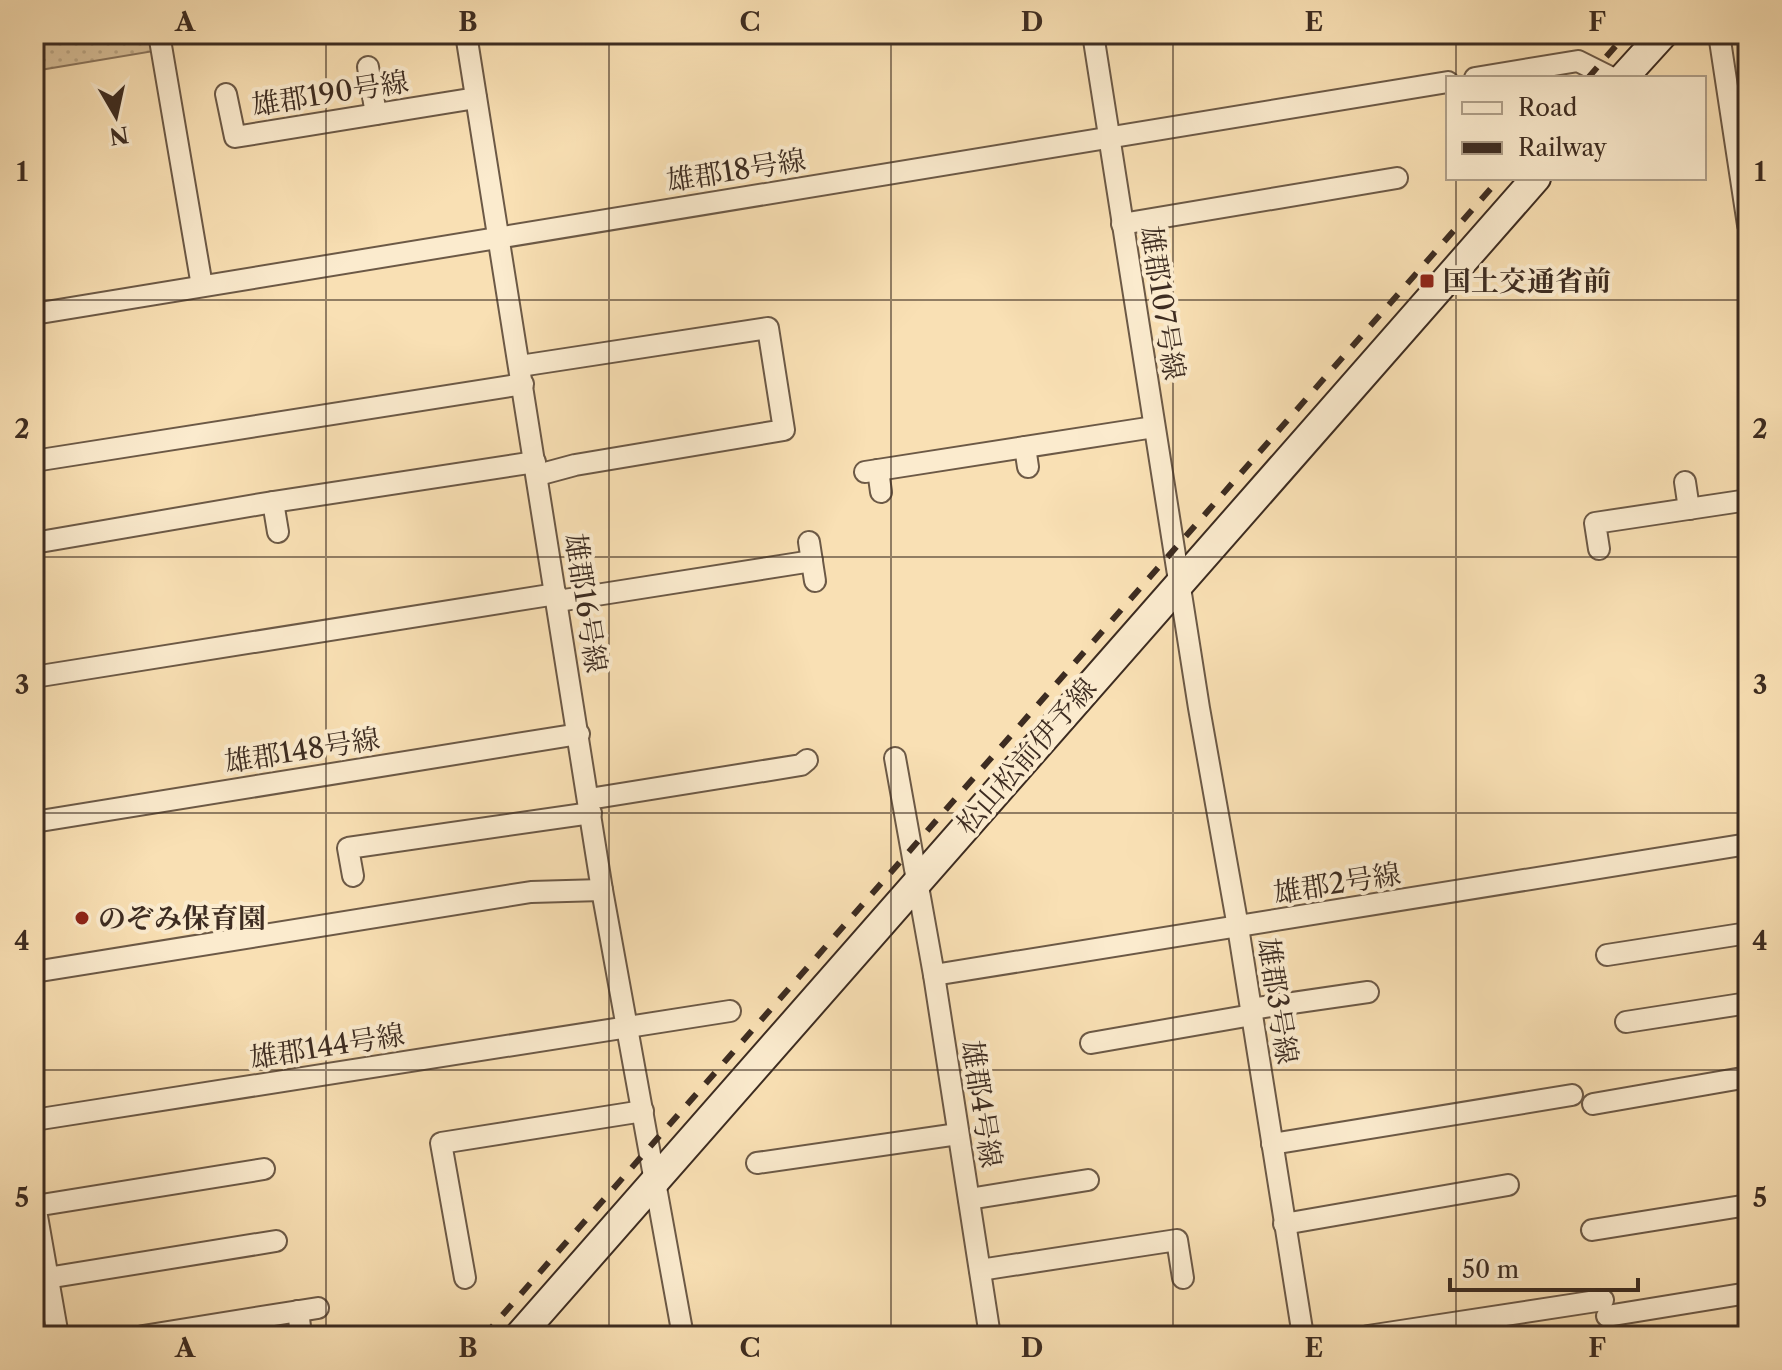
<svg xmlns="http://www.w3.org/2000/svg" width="1782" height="1370" font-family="'Libre Caslon Text','Noto Serif JP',serif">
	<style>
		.grass { fill: url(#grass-dots); stroke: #8b765e; stroke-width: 2 }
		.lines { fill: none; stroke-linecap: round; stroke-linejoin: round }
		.minor-casing { stroke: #6c5946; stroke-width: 24 }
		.secondary-casing { stroke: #3d2c21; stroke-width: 32 }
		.minor { stroke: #fbebce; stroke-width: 20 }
		.secondary { stroke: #fbebce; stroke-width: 28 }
		.rail { stroke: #3d2c21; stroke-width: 6; stroke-dasharray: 14 14; stroke-linecap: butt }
		.grid { fill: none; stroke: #3d2c21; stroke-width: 2; stroke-opacity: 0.55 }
		.poi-dot { fill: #8f2418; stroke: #fbebce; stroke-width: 3 }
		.labels { text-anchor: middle; stroke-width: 8; stroke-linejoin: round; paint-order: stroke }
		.street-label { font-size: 28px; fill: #3d2c21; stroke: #fbebce }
		.poi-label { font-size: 28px; font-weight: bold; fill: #3d2c21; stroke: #fbebce; text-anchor: start }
		.neatline { fill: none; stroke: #3d2c21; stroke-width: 3 }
		.grid-label { font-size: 26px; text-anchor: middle; font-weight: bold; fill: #3d2c21 }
	</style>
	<defs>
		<pattern id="grass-dots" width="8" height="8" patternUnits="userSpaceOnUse" patternTransform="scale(2)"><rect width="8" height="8" fill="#d9c19b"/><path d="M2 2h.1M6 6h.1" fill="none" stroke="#bba685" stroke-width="1.8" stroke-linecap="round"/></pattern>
	</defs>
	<rect width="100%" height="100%" fill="#f9e0b4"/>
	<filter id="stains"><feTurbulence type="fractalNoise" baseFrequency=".0025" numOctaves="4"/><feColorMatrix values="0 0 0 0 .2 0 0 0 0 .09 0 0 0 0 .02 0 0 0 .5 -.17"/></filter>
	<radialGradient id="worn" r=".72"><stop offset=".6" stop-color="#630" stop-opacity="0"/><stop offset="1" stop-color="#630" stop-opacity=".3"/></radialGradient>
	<path class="grass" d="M34,34H151L154,51L34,71Z"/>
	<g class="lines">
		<g class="minor-casing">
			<g id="minor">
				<path d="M159,34L202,286"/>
				<path d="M466,34L602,890L683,1336"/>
				<path d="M1093,34L1199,708L1238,927L1303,1336"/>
				<path d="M1719,34L1748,225"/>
				<path d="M368,67L376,114"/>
				<path d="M1475,78L1578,61L1612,78"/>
				<path d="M226,94L235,137L476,98"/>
				<path d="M1122,224L1397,178"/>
				<path d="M34,314L1448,82"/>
				<path d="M520,366L768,328L784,430L575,465L538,475"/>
				<path d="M1025,447L1028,467"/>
				<path d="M34,461L523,384"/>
				<path d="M878,470L881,492"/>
				<path d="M865,472L1154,427"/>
				<path d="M1685,482L1689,509"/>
				<path d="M273,502L278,532"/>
				<path d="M809,542L815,581"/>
				<path d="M34,543L273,502L535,462"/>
				<path d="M1599,549L1595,523L1748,500"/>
				<path d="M558,601L812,561"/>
				<path d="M34,677L556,594"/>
				<path d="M895,758L934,975L990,1336"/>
				<path d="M589,799L801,765L807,760"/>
				<path d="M34,822L579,734"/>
				<path d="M353,876L348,848L591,813"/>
				<path d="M1607,955L1748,933"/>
				<path d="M34,972L531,892L602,890"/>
				<path d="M934,975L1748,844"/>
				<path d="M1251,1009L1368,992"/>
				<path d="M1626,1022L1748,1003"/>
				<path d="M1091,1043L1252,1015"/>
				<path d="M1593,1104L1748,1077"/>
				<path d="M34,1120L730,1011"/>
				<path d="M1272,1144L1572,1095"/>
				<path d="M757,1163L958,1134"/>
				<path d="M34,1199L58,1336"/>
				<path d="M969,1199L1088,1180"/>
				<path d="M35,1206L264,1169"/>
				<path d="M1284,1224L1508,1185"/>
				<path d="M1592,1230L1748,1205"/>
				<path d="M980,1270L1177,1240L1183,1278"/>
				<path d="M47,1278L276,1241"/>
				<path d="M465,1278L441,1143L643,1111"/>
				<path d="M298,1311L301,1334"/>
				<path d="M1607,1316L1748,1293"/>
				<path d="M143,1336L318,1308"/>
				<path d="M1368,1336L1603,1300"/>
			</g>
		</g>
		<g class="secondary-casing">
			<g id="secondary">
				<path d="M1623,78L1663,34"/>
				<path d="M519,1336L1536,178"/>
			</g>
		</g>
		<use href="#minor" class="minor"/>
		<use href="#secondary" class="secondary"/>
		<g class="rail">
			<path d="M1588,78L1626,34"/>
			<path d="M484,1336L1500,178"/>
		</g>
	</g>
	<path class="grid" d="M326,34V1336M609,34V1336M891,34V1336M1173,34V1336M1456,34V78M1456,178V1336M34,300H1748M34,557H1748M34,813H1748M34,1070H1748"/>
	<g class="poi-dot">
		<rect x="1419" y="273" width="16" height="16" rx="4"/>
		<circle cx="82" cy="918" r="8"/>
	</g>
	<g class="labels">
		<g class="street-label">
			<text transform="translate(330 93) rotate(-9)" y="10">雄郡190号線</text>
			<text transform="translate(736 170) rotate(-9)" y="10">雄郡18号線</text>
			<text transform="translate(1163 303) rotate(81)" y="10">雄郡107号線</text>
			<text transform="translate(586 603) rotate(81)" y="10">雄郡16号線</text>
			<text transform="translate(302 750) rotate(-9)" y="10">雄郡148号線</text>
			<text transform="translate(1026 756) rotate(-49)" y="10">松山松前伊予線</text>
			<text transform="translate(1337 883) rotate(-9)" y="10">雄郡2号線</text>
			<text transform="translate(1278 1001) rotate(81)" y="10">雄郡3号線</text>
			<text transform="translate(327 1046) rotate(-9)" y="10">雄郡144号線</text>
			<text transform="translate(982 1104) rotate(81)" y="10">雄郡4号線</text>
		</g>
		<g class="poi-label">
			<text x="1443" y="291">国土交通省前</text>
			<text x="98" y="928">のぞみ保育園</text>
		</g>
	</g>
	<rect width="1782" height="1370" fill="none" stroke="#f9e0b4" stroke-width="88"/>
	<rect x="1446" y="76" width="260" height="104" fill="#fbebce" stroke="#af9f89" stroke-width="2"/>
	<rect x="1462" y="102" width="40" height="12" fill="#fbebce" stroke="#af9f89" stroke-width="2"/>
	<text x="1518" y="116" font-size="24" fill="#3d2c21">Road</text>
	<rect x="1462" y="142" width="40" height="12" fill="#3d2c21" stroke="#af9f89" stroke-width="2"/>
	<text x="1518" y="156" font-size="24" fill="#3d2c21">Railway</text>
	<g transform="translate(116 116) rotate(171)" stroke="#fbebce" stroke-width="6" paint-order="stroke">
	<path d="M0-6L14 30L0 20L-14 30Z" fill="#3d2c21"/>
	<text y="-12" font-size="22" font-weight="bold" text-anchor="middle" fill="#3d2c21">N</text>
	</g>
	<path d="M1450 1278v12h188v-12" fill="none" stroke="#3d2c21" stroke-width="4"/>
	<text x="1462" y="1278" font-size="24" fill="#3d2c21" stroke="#fbebce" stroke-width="6" paint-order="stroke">50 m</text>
	<rect x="44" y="44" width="1694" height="1282" class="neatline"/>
	<g class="grid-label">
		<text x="185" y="31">A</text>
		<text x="468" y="31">B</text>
		<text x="750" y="31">C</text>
		<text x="1032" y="31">D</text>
		<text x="1314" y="31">E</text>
		<text x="1597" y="31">F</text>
		<text x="22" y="181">1</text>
		<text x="1760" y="181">1</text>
		<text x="22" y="438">2</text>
		<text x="1760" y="438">2</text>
		<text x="22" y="694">3</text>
		<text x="1760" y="694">3</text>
		<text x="22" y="950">4</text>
		<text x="1760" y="950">4</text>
		<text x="22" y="1207">5</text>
		<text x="1760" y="1207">5</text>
		<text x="185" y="1357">A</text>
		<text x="468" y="1357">B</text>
		<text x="750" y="1357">C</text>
		<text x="1032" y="1357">D</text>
		<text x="1314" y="1357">E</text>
		<text x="1597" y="1357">F</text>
	</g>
	<rect width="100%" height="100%" filter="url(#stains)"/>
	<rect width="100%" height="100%" fill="url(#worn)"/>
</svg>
